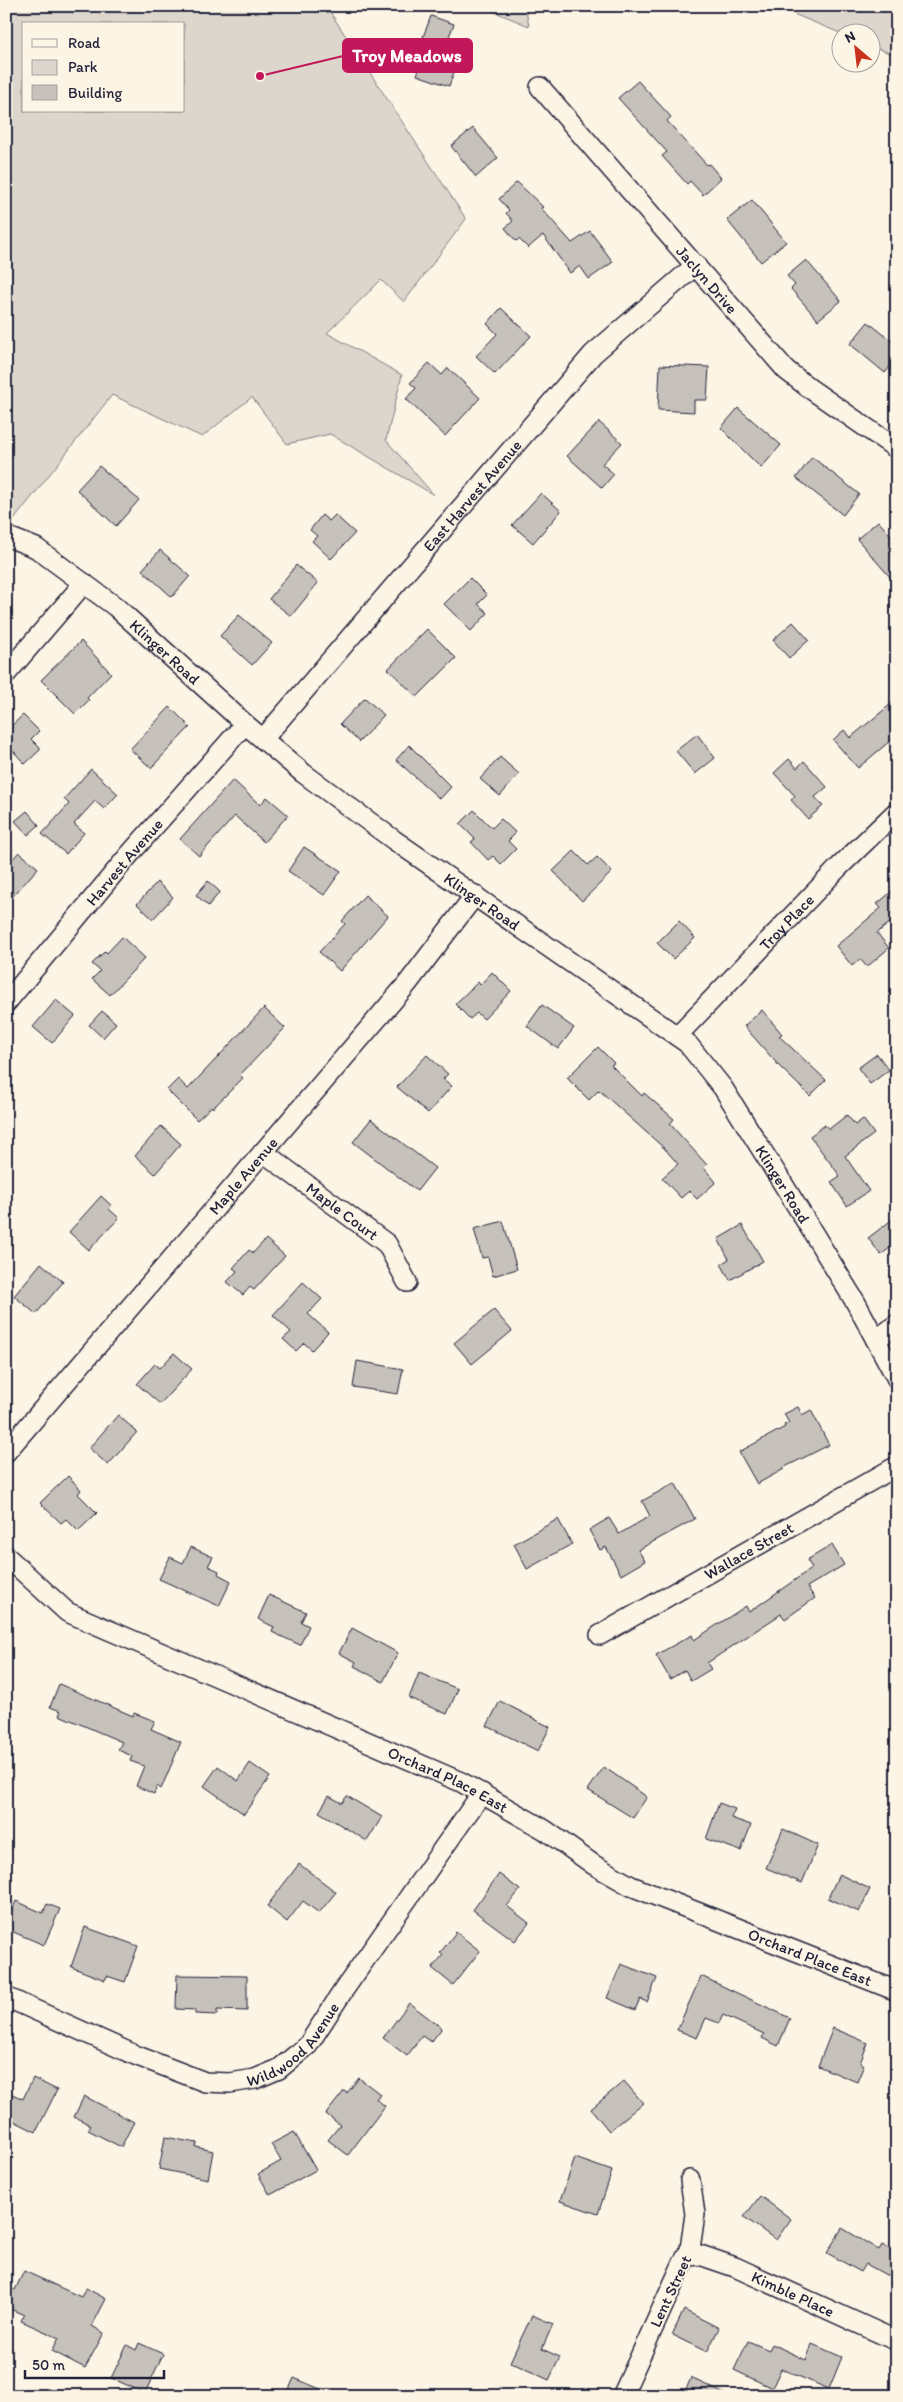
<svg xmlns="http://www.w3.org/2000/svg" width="903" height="2402" font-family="Itim,sans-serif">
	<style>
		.green { fill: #dcd6cc; stroke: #7f7c84; fill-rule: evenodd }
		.building { fill: #c6c1bb; stroke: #22223b }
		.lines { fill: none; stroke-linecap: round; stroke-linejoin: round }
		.street-casing { stroke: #22223b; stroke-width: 22 }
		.street { stroke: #fcf5e5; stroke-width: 19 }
		.labels { text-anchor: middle; stroke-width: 4; stroke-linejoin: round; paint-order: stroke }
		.street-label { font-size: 16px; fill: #22223b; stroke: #fcf5e5 }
		.leader { fill: none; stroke: #c2185b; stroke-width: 2 }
		.callout-dot { fill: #c2185b; stroke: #fcf5e5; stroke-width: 2 }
		.callout { fill: #c2185b; stroke: #c2185b; stroke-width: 2 }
		.callout-label { font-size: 18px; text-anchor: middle; font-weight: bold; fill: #fff }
	</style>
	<rect width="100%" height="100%" fill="#fcf5e5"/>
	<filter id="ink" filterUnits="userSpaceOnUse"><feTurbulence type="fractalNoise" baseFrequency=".02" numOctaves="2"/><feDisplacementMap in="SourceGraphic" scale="10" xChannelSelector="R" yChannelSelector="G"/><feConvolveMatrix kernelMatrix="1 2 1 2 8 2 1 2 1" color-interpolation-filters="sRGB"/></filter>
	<g filter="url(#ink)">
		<g class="green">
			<path d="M6,6H326L466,219L404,302L381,280L327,333L402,375L386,440L434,495L330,434L287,444L252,397L202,437L112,395L6,530ZM24,24H184V111H24Z"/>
			<path d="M480,6H525L529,26Z"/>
			<path d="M774,6H897V56L871,46L870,32L840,33Z"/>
		</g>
		<g class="building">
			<path d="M431,16L454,24L446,44L462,50L449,86L417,75L430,40L423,37Z"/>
			<path d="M638,81L671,117L667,121L707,165L709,164L721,178L703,195L690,181L687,184L662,156L667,152L618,98Z"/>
			<path d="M473,128L498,158L476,177L451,146Z"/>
			<path d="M517,182L543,207L541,208L572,243L590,231L613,262L589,279L580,266L570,273L543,235L528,248L519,239L516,241L505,228L513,221L506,213L509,210L499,199Z"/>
			<path d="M752,200L786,242L761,262L727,220Z"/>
			<path d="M806,260L841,301L818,320L791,289L795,285L787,276Z"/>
			<path d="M501,308L531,336L495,374L476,356L497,334L487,324Z"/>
			<path d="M868,322L897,345V358L885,373L850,344Z"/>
			<path d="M429,363L442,375L448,368L480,398L445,436L406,399L416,388L410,383Z"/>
			<path d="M660,365L709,367L707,400H694V412L658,410Z"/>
			<path d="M738,408L781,445L761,468L721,428Z"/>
			<path d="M599,422L622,443L602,464L614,474L602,488L567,456Z"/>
			<path d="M812,457L859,494L843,515L796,478Z"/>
			<path d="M99,466L139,500L116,526L77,490Z"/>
			<path d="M541,493L561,511L533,543L512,525Z"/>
			<path d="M322,515L329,521L335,515L355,533L331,559L312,541L317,536L310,530Z"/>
			<path d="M878,521L897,542V585L857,539Z"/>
			<path d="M160,550L190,576L172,597L142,570Z"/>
			<path d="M296,565L318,583L291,616L269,599Z"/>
			<path d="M470,578L487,595L478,604L488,613L471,631L444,604Z"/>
			<path d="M239,615L272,643L252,665L220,636Z"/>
			<path d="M793,622L809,640L789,658L773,640Z"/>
			<path d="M427,629L456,658L417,697L388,669Z"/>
			<path d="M81,641L111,673L87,698L89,700L75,714L41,680Z"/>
			<path d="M365,698L384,715L359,742L340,724Z"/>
			<path d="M897,699V735L858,768L833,740L844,730L850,738Z"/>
			<path d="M170,707L190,727L151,768L130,749Z"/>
			<path d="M23,715L39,731L31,739L41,749L25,764L6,743V731Z"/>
			<path d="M697,734L715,758L695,774L676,751Z"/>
			<path d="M409,745L451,787L440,799L396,760Z"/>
			<path d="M500,757L519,774L500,796L480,779Z"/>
			<path d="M789,759L797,768L804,761L827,787L815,797L823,806L808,819L791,800L795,796L774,773Z"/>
			<path d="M91,769L118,794L104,809L95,801L74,824L84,833L66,854L42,834L69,804L64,799Z"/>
			<path d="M233,780L260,805L267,797L288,815L264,842L235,816L199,856L180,839Z"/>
			<path d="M474,810L492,828L501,819L516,833L508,841L516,849L501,864L493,856L488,860L471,842L475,839L460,824Z"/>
			<path d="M27,811L39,825L28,835L15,821Z"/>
			<path d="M304,847L341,871L324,895L288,871Z"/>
			<path d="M574,851L588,865L597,857L612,872L582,901L553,871Z"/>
			<path d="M19,852L38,868L6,904V866Z"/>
			<path d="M208,881L220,892L208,906L196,895Z"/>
			<path d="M157,882L173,897L153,919L137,904Z"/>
			<path d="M897,887V927L892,921L877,933L889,948L867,967L860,959L852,966L836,946L881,908L877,904Z"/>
			<path d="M365,895L388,916L340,971L319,952L345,924L342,921Z"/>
			<path d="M679,921L695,938L673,959L657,943Z"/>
			<path d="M122,937L145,958L110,995L92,979L100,971L92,964L105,951L107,953Z"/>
			<path d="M492,972L511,991L484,1019L477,1013L470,1019L455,1004L478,982L480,985Z"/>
			<path d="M56,1000L75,1016L52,1043L33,1027Z"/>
			<path d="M542,1005L574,1028L558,1049L527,1026Z"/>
			<path d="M264,1008L285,1028L240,1075L243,1078L213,1108L212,1106L197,1120L167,1090L178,1079L188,1089Z"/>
			<path d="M762,1010L782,1034L779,1036L826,1080L810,1096L780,1067L744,1026Z"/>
			<path d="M102,1011L116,1023L103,1038L89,1025Z"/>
			<path d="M598,1047L614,1063L611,1065L642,1096L644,1093L674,1119L670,1124L707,1165L704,1168L716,1182L697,1199L689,1191L681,1198L662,1178L678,1164L665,1149L599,1090L589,1100L567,1078Z"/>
			<path d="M877,1054L889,1070L870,1084L858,1068Z"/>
			<path d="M427,1055L448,1074L443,1079L452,1086L428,1113L397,1087Z"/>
			<path d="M847,1115L855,1125L863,1119L874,1134L845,1156L869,1191L847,1206L831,1182L840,1176L810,1136L825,1125L829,1129Z"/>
			<path d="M371,1119L435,1168L417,1191L353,1142Z"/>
			<path d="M161,1126L181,1144L155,1174L135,1156Z"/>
			<path d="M101,1196L112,1206L109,1209L119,1218L89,1250L69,1232Z"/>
			<path d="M897,1216V1242L881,1255L868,1238Z"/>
			<path d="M503,1221L517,1269L493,1276L488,1257L482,1258L474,1229Z"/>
			<path d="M742,1225L763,1261L730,1280L721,1264L729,1259L718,1239Z"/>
			<path d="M266,1239L285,1256L254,1290L250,1287L243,1295L227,1282L237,1271L233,1268L249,1250L253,1253Z"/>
			<path d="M41,1263L63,1282L36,1314L14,1296Z"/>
			<path d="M303,1282L322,1299L308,1314L328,1332L312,1350L304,1343L296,1351L283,1339L291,1332L273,1315Z"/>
			<path d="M494,1310L512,1331L472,1364L454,1343Z"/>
			<path d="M174,1353L192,1369L160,1404L137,1384L155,1364L160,1368Z"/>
			<path d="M357,1361L403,1369L398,1394L353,1387Z"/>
			<path d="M798,1407L802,1415L811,1410L829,1445L783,1468L784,1469L757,1484L739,1452L785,1427L784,1425L789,1423L784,1414Z"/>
			<path d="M118,1415L137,1432L108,1465L89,1448Z"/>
			<path d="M68,1476L81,1490L78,1494L97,1513L78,1531L66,1519L61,1523L40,1503Z"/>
			<path d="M675,1483L695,1519L638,1550L645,1561L621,1575L606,1547L600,1550L589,1530L609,1518L619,1534L650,1516L642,1501Z"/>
			<path d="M558,1519L572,1544L527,1569L514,1544Z"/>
			<path d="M832,1545L844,1565L807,1587L815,1598L785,1619L781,1614L707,1663L711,1669L691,1681L685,1670L670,1679L656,1655L692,1635L694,1640L746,1606L749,1612L812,1568L807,1560Z"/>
			<path d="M191,1547L213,1557L208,1566L219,1571L218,1574L231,1581L219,1606L159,1579L170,1557L183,1563Z"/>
			<path d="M269,1595L306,1612L301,1622L309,1626L300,1645L272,1632L274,1627L258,1619Z"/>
			<path d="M352,1628L398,1653L383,1682L354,1666L356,1662L339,1653Z"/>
			<path d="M419,1673L458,1689L447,1714L409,1698Z"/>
			<path d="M59,1684L133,1716L134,1713L155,1721L151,1729L181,1742L161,1789L157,1786L154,1794L136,1786L144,1766L130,1761L132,1756L118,1750L122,1742L59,1715L61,1711L50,1707Z"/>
			<path d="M500,1701L550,1727L538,1751L487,1726Z"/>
			<path d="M250,1763L270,1777L244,1814L204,1786L218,1766L238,1781Z"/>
			<path d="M604,1767L647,1797L633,1818L588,1790Z"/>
			<path d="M329,1796L342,1803L347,1796L382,1817L367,1841L319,1812Z"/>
			<path d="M719,1803L735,1809L731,1818L751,1825L741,1851L706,1839Z"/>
			<path d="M783,1829L818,1845L802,1883L766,1868Z"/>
			<path d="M299,1864L336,1892L319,1913L303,1901L287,1922L267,1906Z"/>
			<path d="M499,1874L520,1890L507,1906L529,1923L515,1941L473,1910Z"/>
			<path d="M839,1874L870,1889L859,1912L828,1898Z"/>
			<path d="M16,1901L43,1913L47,1904L60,1909L44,1945L6,1929V1924Z"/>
			<path d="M85,1927L138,1946L125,1982L107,1976L105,1980L71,1967Z"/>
			<path d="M456,1932L480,1951L453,1985L432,1968L443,1955L440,1953Z"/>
			<path d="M621,1964L657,1978L647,2002L640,1999L635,2010L607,1998Z"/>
			<path d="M177,1975L247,1976V2011L217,2010V2015L195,2014V2010L176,2009Z"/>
			<path d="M701,1976L790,2018L778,2046L762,2038L764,2034L723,2015L719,2023L706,2018L697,2038L677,2030Z"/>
			<path d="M409,2003L442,2028L431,2042L422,2036L407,2056L383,2038Z"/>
			<path d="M833,2028L868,2043L860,2063L864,2065L857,2082L818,2066Z"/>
			<path d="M33,2078L57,2090L36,2132L6,2117V2091L23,2099Z"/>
			<path d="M359,2078L380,2094L376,2099L385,2106L348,2155L328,2140L340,2125L326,2114L344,2091L347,2093Z"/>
			<path d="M624,2081L643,2103L609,2131L591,2109Z"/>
			<path d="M84,2096L134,2122L121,2147L88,2130L91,2125L74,2117Z"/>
			<path d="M294,2132L316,2170L270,2195L258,2174L281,2161L271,2144Z"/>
			<path d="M165,2137L197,2143L196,2147L213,2151L208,2179L159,2169Z"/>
			<path d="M575,2158L612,2171L598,2214L560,2201Z"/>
			<path d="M760,2196L791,2219L776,2240L744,2217Z"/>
			<path d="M842,2228L879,2250L882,2245L897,2253V2261L888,2276L866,2264L861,2272L827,2253Z"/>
			<path d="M24,2271L81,2297L86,2288L106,2299L92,2326L104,2333L85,2368L52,2351L59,2338L21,2321L24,2315L6,2307V2286L15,2290Z"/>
			<path d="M684,2310L719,2328L707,2352L672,2335Z"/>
			<path d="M532,2315L553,2324L542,2349L560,2357L549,2380L510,2362Z"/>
			<path d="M748,2341L769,2350L772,2344L806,2360L812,2344L842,2357L829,2389L781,2369L772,2388L734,2370Z"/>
			<path d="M139,2343L163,2354L145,2393L111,2378L127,2345L136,2350Z"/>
			<path d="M294,2378L337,2396H286Z"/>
			<path d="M691,2378L729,2396H683Z"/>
		</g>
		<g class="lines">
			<g class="street-casing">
				<g id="street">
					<path id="s1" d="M540,87L786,370L809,388L897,449"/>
					<path id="s2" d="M6,536L36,548L116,607L245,724L303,773L394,840L687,1043L723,1088L785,1187L856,1303L897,1379"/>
					<path d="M6,674L84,583"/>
					<path id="s3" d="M263,739L593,354L696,265"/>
					<path id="s4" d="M6,1003L129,855L245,724"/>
					<path id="s5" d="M677,1036L840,866L897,811"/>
					<path id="s6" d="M263,1152L387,1244L407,1282"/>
					<path d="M876,1340L897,1324"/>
					<path id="s7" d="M6,1452L408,983L475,895"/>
					<path id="s8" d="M6,1556L67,1612L461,1782L545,1830L594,1865L631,1886L897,1991"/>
					<path id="s9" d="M600,1635L897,1466"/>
					<path id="s10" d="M6,1997L135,2055L205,2082L230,2083L255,2079L279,2069L308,2045L343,1991L482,1793"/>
					<path id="s11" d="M689,2256L700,2255L735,2267L897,2341"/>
					<path d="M622,2396L686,2256H689L695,2214L690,2180"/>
				</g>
			</g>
			<use href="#street" class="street"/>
		</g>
	</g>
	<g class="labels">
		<g class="street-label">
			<text dy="6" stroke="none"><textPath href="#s1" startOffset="255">Jaclyn Drive</textPath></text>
			<text dy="6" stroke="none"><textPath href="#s3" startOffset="321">East Harvest Avenue</textPath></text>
			<text dy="6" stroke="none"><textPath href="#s2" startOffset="198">Klinger Road</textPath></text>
			<text dy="6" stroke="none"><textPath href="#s4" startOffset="184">Harvest Avenue</textPath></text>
			<text dy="6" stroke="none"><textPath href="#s2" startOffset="602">Klinger Road</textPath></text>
			<text dy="6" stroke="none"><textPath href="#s5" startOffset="158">Troy Place</textPath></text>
			<text dy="6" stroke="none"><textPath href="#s7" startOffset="364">Maple Avenue</textPath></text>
			<text dy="6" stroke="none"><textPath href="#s2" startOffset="1022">Klinger Road</textPath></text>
			<text dy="6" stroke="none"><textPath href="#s6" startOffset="99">Maple Court</textPath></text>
			<text dy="6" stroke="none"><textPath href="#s9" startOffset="171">Wallace Street</textPath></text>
			<text dy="6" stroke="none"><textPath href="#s8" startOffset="499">Orchard Place East</textPath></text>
			<text dy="6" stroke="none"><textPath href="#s8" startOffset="904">Orchard Place East</textPath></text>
			<text dy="6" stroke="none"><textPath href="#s10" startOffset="319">Wildwood Avenue</textPath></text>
			<text transform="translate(670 2291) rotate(-65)" y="6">Lent Street</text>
			<text dy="6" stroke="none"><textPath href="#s11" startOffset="112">Kimble Place</textPath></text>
		</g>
	</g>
	<path class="leader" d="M260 76L343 56"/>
	<circle class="callout-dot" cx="260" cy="76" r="5"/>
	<rect class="callout" x="343" y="39" width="129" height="33" rx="5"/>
	<g class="callout-label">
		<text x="407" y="62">Troy Meadows</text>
	</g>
	<rect width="903" height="2402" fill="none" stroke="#fcf5e5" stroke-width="25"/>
	<rect x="12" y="12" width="878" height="2377" fill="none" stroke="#22223b" stroke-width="2" filter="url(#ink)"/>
	<rect x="22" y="22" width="162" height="90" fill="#fcf5e5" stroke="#a5a1a1"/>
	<rect x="32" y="39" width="25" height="8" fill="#fcf5e5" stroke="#a5a1a1"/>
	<text x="68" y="48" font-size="15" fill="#22223b">Road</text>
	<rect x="32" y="60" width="25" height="15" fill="#dcd6cc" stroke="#a5a1a1"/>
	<text x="68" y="72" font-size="15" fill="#22223b">Park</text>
	<rect x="32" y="85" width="25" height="15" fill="#c6c1bb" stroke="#a5a1a1"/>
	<text x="68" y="98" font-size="15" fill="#22223b">Building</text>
	<g transform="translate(856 48) rotate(332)"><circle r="24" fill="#fcf5e5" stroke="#a5a1a1"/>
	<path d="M0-4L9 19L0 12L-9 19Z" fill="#c8321e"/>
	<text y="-8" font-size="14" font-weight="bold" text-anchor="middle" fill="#22223b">N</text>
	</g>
	<path d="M25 2370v8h139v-8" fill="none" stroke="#22223b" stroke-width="2.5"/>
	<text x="32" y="2370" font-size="15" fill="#22223b" stroke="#fcf5e5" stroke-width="4" paint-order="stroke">50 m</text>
</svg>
